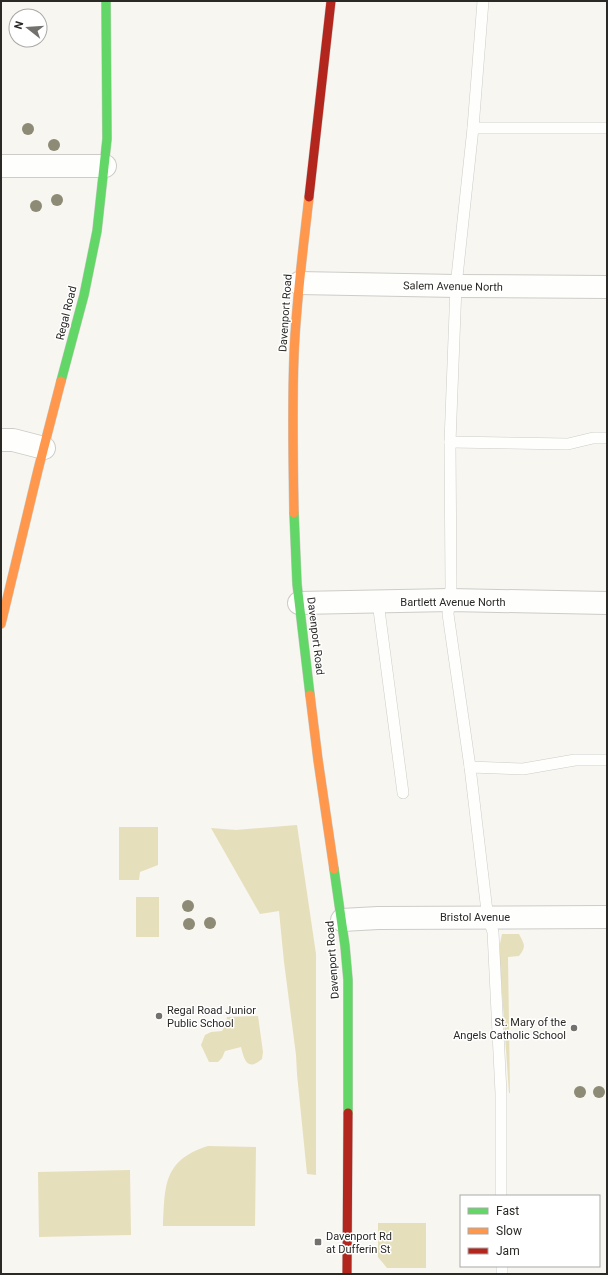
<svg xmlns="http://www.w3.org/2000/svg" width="608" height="1275" font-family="Roboto,sans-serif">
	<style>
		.green { fill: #e6dfbb }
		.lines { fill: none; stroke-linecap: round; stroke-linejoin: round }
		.lane-casing { stroke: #cdccc8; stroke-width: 12 }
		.street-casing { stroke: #cdccc8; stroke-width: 24 }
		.fast-casing { stroke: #cdccc8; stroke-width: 10 }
		.slow-casing { stroke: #cdccc8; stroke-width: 10 }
		.jam-casing { stroke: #cdccc8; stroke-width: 10 }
		.lane { stroke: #fefefd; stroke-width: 11 }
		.street { stroke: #fefefd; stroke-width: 22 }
		.fast { stroke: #63d668; stroke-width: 9 }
		.slow { stroke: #ff974d; stroke-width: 9 }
		.jam { stroke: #b3261e; stroke-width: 9 }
		.tree { fill: #8d8a75 }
		.poi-dot { fill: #72716d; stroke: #fff; stroke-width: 1.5 }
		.labels { text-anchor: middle; stroke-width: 3; stroke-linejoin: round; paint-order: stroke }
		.street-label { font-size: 11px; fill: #2a2926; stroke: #fff }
		.poi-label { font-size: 11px; fill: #2a2926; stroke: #fff; text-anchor: start }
	</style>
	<rect width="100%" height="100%" fill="#f7f6f1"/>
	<g class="green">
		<path d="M297,825L316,954V1175L307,1174L297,1074L296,1055L284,962L279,911L260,914L211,828L236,830Z"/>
		<path d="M119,827H158V865L140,872L139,880H119Z"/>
		<rect x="136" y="897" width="23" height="40"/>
		<path d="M502,934H519C524,944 527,946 519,956L508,957L510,1093H509L499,949Z"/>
		<path d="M258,1016L263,1052L262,1059C247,1072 244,1059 241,1047L225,1051L222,1058L218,1062H209L201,1045L205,1035L211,1032L222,1031L226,1024L227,1017Z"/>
		<path d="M208,1146L256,1147L255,1226H163C165,1186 163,1160 208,1146Z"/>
		<path d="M130,1170L131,1235L39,1237L38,1172Z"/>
		<path d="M378,1223H426V1268H387L378,1257Z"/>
	</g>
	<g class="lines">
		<g class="lane-casing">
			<g id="lane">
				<path d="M483,1L473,128L456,286L450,442L451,587L448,614L470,767L486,903L488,917L493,932L501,1093V1196"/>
				<path d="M473,128H607"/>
				<path d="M450,442L568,444L593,438H607"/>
				<path d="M378,602L403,793"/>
				<path d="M470,767L523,769L575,760H607"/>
				<path d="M502,1266V1274"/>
			</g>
		</g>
		<g class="street-casing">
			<g id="street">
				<path d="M1,166H105"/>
				<path d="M299,283L456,286L607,287"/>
				<path d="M1,440H13L44,448"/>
				<path d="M299,603L450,600L607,603"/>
				<path d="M342,920L378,918L607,917"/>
			</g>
		</g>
		<g class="fast-casing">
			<g id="fast">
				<path d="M61,381L84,295L97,231L107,139L106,1"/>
				<path d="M294,513L297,584L310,695"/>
				<path d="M334,869L345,946L348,980V1113"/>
			</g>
		</g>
		<g class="slow-casing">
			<g id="slow">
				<path d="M294,513C293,460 292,407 294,355C296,302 303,250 309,197"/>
				<path d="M1,624L38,470L61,381"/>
				<path d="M310,695L318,760L334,869"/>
			</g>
		</g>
		<g class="jam-casing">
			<g id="jam">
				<path d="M309,197L331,1"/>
				<path d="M347,1274L348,1113"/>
			</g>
		</g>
		<use href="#lane" class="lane"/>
		<use href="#street" class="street"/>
		<use href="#fast" class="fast"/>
		<use href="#slow" class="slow"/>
		<use href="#jam" class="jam"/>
	</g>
	<g class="tree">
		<circle cx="28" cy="129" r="6"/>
		<circle cx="54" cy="145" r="6"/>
		<circle cx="57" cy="200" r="6"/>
		<circle cx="36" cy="206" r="6"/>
		<circle cx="188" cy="906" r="6"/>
		<circle cx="210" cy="923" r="6"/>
		<circle cx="189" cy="924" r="6"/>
		<circle cx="580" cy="1092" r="6"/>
		<circle cx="599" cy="1092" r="6"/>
	</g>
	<g class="poi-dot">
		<circle cx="159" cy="1016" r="4"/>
		<circle cx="574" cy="1028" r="4"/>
		<rect x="314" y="1238" width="8" height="8" rx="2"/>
	</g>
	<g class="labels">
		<g class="street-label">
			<text transform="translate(453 286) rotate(1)" y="4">Salem Avenue North</text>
			<text transform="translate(66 313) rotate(-76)" y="4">Regal Road</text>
			<text transform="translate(285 313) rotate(-86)" y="4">Davenport Road</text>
			<text x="453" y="606">Bartlett Avenue North</text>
			<text transform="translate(316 636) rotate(83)" y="4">Davenport Road</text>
			<text x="475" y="921">Bristol Avenue</text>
			<text transform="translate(332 960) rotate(-94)" y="4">Davenport Road</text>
		</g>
		<g class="poi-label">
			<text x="167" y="1014">Regal Road Junior<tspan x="167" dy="13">Public School</tspan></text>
			<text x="566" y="1026" text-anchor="end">St. Mary of the<tspan x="566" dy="13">Angels Catholic School</tspan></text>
			<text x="326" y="1240">Davenport Rd<tspan x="326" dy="13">at Dufferin St</tspan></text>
		</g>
	</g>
	<rect width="608" height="1275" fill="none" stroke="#2a2926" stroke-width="4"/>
	<rect x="460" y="1195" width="140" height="72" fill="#ffffff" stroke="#aaa9a8"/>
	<rect x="468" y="1208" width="20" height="6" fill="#63d668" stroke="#aaa9a8"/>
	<text x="496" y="1215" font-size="12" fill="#2a2926">Fast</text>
	<rect x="468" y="1228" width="20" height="6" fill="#ff974d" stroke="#aaa9a8"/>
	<text x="496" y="1235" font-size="12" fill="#2a2926">Slow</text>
	<rect x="468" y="1248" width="20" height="6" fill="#b3261e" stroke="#aaa9a8"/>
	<text x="496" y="1255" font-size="12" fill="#2a2926">Jam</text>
	<g transform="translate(28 28) rotate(287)"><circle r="19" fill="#ffffff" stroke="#aaa9a8"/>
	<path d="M0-3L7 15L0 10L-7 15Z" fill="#72716d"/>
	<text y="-6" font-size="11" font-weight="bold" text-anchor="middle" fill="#2a2926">N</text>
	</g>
</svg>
